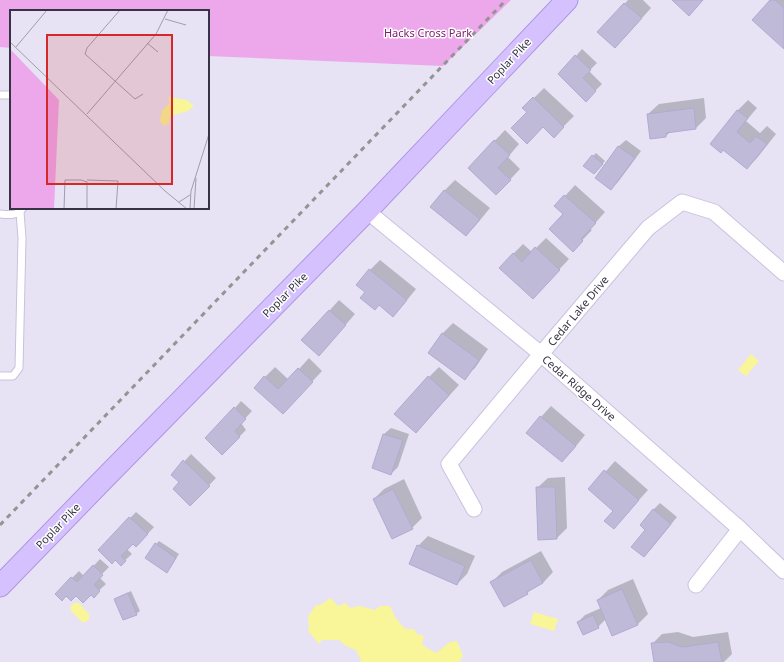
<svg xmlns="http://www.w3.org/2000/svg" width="784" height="662" font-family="'Noto Sans',sans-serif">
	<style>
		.green { fill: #eda7eb }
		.water { fill: #f8f698 }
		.shadow { fill: #0003 }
		.building { fill: #c0bad9; stroke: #b1aad2 }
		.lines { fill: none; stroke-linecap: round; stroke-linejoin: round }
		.lane-casing { stroke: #c8c2de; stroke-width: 9 }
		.street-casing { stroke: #c8c2de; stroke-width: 17 }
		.secondary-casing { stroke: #af95e5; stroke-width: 23 }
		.lane { stroke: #fff; stroke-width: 7 }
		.street { stroke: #fff; stroke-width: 15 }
		.secondary { stroke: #d6c1ff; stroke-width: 21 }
		.rail { stroke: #949494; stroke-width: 3; stroke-dasharray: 5 5; stroke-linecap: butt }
		.labels { text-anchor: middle; stroke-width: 3; stroke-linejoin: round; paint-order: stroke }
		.park-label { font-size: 11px; fill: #7d206b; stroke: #fff }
		.street-label { font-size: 11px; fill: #363346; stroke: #fff }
		.inset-road { fill: none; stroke: #a09dae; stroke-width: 1 }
		.view { fill: #d62828; fill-opacity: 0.15; stroke: #d62828; stroke-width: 2 }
		.inset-edge { fill: none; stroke: #363346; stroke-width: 2 }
	</style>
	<rect width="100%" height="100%" fill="#e7e3f4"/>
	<path class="green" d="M0,0H511L443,66L208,56V11H11V48L0,47Z"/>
	<g class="water">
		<path d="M751,354L759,361L746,376L738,370Z"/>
		<path d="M331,598L338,606L346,603L350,608L359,606L375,610L380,606H390L395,617L405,629H414L417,634L424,636L422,644L427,648L436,653L450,642L457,641L463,656L459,662H360L361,660L356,650L346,646L339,640H322L319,644L308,631L309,627L308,616L316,605H320Z"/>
		<path d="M74,603H79L89,614V619L86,622H82L71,611L70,607Z"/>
		<path d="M534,612L558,619L554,631L530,624Z"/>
	</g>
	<g class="shadow">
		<path d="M628,0H643L651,8L625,37L599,32Z"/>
		<path d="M771,0H784V47Z"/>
		<path d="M582,49L597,63L589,71L602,84L586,100L576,56Z"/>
		<path d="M544,88L574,116L554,136L524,108Z"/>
		<path d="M704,98L706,118L696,128L671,131L666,136L648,114L659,104Z"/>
		<path d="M748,100L757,108L746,121L760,133L767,126L776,134L757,158L747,168L723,149L712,143L738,110Z"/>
		<path d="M505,130L519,144L508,157L520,169L506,184L469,168Z"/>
		<path d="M626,140L641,151L618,182L611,188L597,177L619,146Z"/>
		<path d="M596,153L605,161L597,170L593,156Z"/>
		<path d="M455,180L490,208L476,225L466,235L432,207L445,190Z"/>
		<path d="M575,185L605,212L590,229L592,230L573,250L565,214L556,206Z"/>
		<path d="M546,238L569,259L543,287L513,254L523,244L532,252Z"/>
		<path d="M380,260L416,289L403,305L393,315L367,292L370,270Z"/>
		<path d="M339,300L355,314L329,344L303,340Z"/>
		<path d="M453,323L488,349L475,368L464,378L429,352L443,333Z"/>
		<path d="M309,358L322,371L283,413L265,377L275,367L289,380Z"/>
		<path d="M439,367L459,385L416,432L429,377Z"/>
		<path d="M241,401L252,411L241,423L246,430L222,454L235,408Z"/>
		<path d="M551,406L585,435L572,451L562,461L541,417Z"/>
		<path d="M391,428L409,434L398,467L391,474L384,434Z"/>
		<path d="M191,454L216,478L197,498L173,474Z"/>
		<path d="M615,461L648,490L614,528V511L590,489Z"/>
		<path d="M565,477L567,528L557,538L537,488L548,478Z"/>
		<path d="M404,479L422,518L412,528L374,499L384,489Z"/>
		<path d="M660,503L677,517L651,549L644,556L646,529L653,510Z"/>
		<path d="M136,512L154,527L143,539L133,542L127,549L132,554L121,564L115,559L130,518Z"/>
		<path d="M428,536L475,556L467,574L457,584L418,546Z"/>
		<path d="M159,541L179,554L170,568L167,571L156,544Z"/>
		<path d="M541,551L553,572L543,583L532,588L527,593L492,582L502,572Z"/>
		<path d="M100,559L109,567L99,577L106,584L93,596L91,594L66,595L56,594L79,571L84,576Z"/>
		<path d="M633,579L648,614L638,624L606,619L598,627L578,622L585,615L601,608L598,600L608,590Z"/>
		<path d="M131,591L140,611L136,614L115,600L118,597Z"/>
		<path d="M678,632L693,637L728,632L732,654L724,662H655L652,644L662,634Z"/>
	</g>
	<g class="building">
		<path d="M672,0H703L689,16Z"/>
		<path d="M770,0H775L784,8V49L752,20Z"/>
		<path d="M624,3L642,18L615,48L597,32Z"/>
		<path d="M575,55L591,70L583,78L596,91L586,102L558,74Z"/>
		<path d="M533,97L564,127L554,138L543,127L527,144L511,128L527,112L522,108Z"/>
		<path d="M694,108L696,129L666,133V137L650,139L647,114Z"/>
		<path d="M737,110L748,118L737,132L750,143L756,136L767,144L747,169L723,150L721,153L710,144Z"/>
		<path d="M494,140L510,155L498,168L511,180L496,195L468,168Z"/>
		<path d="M618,146L635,158L611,190L595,178Z"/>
		<path d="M592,155L603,164L594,174L583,166Z"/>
		<path d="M444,190L480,219L466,236L430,207Z"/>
		<path d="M564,195L596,223L581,239L583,241L573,252L549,229L563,214L554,206Z"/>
		<path d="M535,247L560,270L533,299L499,268L513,253L522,262Z"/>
		<path d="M369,269L407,300L393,317L379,305L375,310L360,298L365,292L356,285Z"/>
		<path d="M329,310L346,325L319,356L301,340Z"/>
		<path d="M442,333L479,360L465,380L428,353Z"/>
		<path d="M298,368L313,382L283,414L254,388L264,376L278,389Z"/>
		<path d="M428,376L449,395L416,433L394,414Z"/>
		<path d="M234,407L246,419L235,431L240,437L222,455L205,438Z"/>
		<path d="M540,416L576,446L562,462L526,433Z"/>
		<path d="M383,434L403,440L391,475L372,468Z"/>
		<path d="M183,460L210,486L190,506L173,489L179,482L171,475Z"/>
		<path d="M604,470L639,500L614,529L604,521L613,511L588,489Z"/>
		<path d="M536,487H555L557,539L538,540Z"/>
		<path d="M393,489L413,529L392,539L373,499Z"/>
		<path d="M653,509L671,524L644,557L631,547L645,530L640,525Z"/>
		<path d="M129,517L148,534L136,547L133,544L121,556L126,561L121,566L115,560L112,564L98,550Z"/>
		<path d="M155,543L176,558L167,573L145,558Z"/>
		<path d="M417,545L465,566L457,585L409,564Z"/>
		<path d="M531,560L543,583L527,592L528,594L504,607L490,582Z"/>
		<path d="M93,565L103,575L94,585L100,591L94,598L91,595L83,603L76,596L71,601L66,596L62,601L55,594L71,577L77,582Z"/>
		<path d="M622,589L638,625L612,636L597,600Z"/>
		<path d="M128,593L137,615L123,620L114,599Z"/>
		<path d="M593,615L599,628L583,635L577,622Z"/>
		<path d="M668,642L682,647L718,642L722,662H654L651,643Z"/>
	</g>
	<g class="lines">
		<g class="lane-casing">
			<g id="lane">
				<path d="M0,95H11"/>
				<path d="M0,214C9,215 17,216 23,208"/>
				<path d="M0,376H13L19,368L22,238L20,212"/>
			</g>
		</g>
		<g class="street-casing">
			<g id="street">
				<path d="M367,211L541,354L740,529L784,571"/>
				<path d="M474,509L449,464L541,354L648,228L682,202L714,212L784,273"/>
				<path d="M696,585L740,529"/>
			</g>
		</g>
		<g class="secondary-casing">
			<path id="secondary" d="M0,586L97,486L367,211L567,0"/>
		</g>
		<use href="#lane" class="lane"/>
		<use href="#street" class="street"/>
		<use href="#secondary" class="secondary"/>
		<path class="rail" d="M0,525L506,0"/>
	</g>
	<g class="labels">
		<g class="park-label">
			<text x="428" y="37">Hacks Cross Park</text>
		</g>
		<g class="street-label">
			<text transform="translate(509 61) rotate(-47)" y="4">Poplar Pike</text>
			<text transform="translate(285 295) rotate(-45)" y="4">Poplar Pike</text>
			<text transform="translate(578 311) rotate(-50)" y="4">Cedar Lake Drive</text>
			<text transform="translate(579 388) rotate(41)" y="4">Cedar Ridge Drive</text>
			<text transform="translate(58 526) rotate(-46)" y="4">Poplar Pike</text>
		</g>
	</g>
	<g transform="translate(10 10)">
		<rect width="199" height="199" fill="#e7e3f4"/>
		<path d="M0,39L49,90L44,199H0Z" fill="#eda7eb"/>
		<path d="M158,87L177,90L184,96L178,101L160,106L159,113L154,116L150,111L152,100L160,93Z" fill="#f8f698"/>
		<path class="inset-road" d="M110,0L77,38L75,44L125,89L133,84M155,9L176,15M0,32L155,181L177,199M137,33L148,42M6,37L37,0M77,104L146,24L158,0M77,170L108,171L106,199M169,192L180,185M54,199L55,170H71L77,172V199M180,199L181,181L199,124M184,199L186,168"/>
		<path class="view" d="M37,25H162V174H37Z"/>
		<rect width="199" height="199" class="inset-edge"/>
	</g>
</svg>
